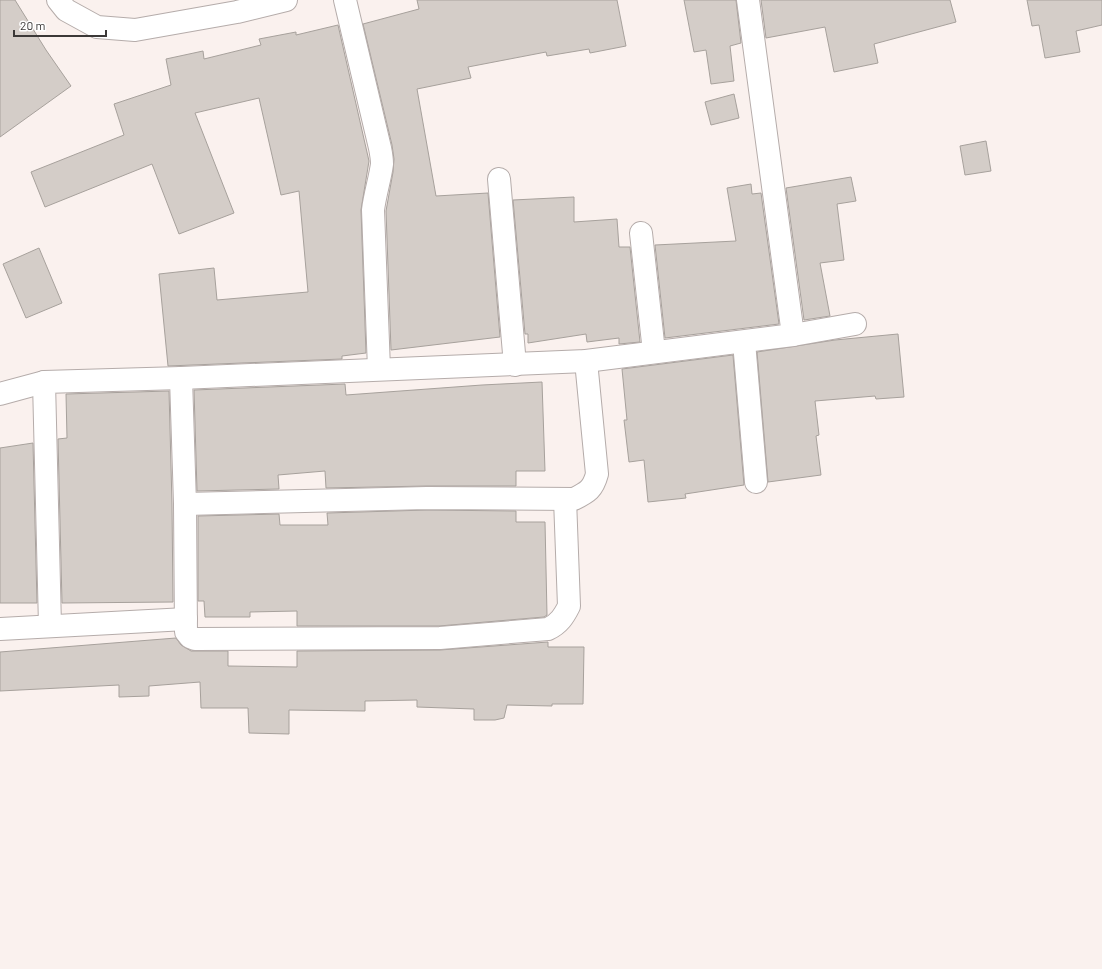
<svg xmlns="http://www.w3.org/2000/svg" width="1102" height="969" font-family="Barlow,sans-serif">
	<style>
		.building { fill: #d4cdc8; stroke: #a7a19c }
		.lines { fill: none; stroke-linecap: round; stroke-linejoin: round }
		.minor-casing { stroke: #b5acaa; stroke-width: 24 }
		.minor { stroke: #fff; stroke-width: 22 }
	</style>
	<rect width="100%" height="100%" fill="#faf1ee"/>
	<g class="building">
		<path d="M0,0H15L46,50L71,86L0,137Z"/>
		<path d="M417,0H617L626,46L590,53L589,49L547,56L546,52L468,67L471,78L417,89L436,196L488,193L500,337L391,350L386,211L393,172L394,159L392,145L363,24L419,9Z"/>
		<path d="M684,0H736L741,43L730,46L734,81L711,84L706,50L694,52Z"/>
		<path d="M761,0H950L956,22L874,44L878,63L834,72L825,27L766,38Z"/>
		<path d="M1027,0H1102V25L1076,31L1080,52L1045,58L1039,25L1032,26Z"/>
		<path d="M338,25L369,161L361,210L366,353L342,356V359L168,366L159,274L214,268L217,300L308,292L299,191L281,195L259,98L195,113L234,213L179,234L152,164L45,207L31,172L124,135L114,104L171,85L166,59L203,51L204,59L261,45L259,39L296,32V35Z"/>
		<path d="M734,94L739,118L711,125L705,102Z"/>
		<path d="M986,141L991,171L965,175L960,146Z"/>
		<path d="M851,177L856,201L837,204L844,260L820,263L830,316L804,320L786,188Z"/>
		<path d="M751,184L752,194L761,193L779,324L665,338L655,245L736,241L727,188Z"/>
		<path d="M574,197V222L617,219L619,247H630L640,342L619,344V338L587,342L586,334L528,343V334H525L513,200Z"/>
		<path d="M39,248L62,303L26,318L3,264Z"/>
		<path d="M898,334L904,397L876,399L875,396L815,401L819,435L816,436L821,475L768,482L757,352L835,340Z"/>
		<path d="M733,355L744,485L685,494L686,498L648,502L644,460L629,462L624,420H627L622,369Z"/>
		<path d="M542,382L545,471H516V486H427L326,488L325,471L278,475L279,489L197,491L194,390L345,384L346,395L482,385Z"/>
		<path d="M169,391L172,504L173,602L62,603L58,439L67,438L66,394Z"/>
		<path d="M33,443L37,603H0V448Z"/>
		<path d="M427,510L516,511V522H545L547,615L544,617L439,626H297V611L250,612V617H205L204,601H198V516L279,514L280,525H328L327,513Z"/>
		<path d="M176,638L181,645L191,651H228V666L297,667V651L440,650L548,642V647H584L583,704H552V706L507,705L504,718L495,720H474V709L417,707V700L365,701V711L289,710V734L249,733L248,708H201L200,682L149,686V696L119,697V685L0,691V652Z"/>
	</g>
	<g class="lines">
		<g class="minor-casing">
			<g id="minor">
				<path d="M58,0L66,10L97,27L135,30L237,12L286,0"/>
				<path d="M345,0L380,148C381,153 382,159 382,164C380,179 375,194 373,210L379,369"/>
				<path d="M499,179L515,365"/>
				<path d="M641,233L654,352"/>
				<path d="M793,335L855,324"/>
				<path d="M744,342L756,482"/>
				<path d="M181,378L185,504L186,632L190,637L195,639L440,638L548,629C559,624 564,616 569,606L565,499"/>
				<path d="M0,394L44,382"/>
				<path d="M185,504L427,498L574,499C588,492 593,489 597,474L586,361"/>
				<path d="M50,626L44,382L181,378L586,361L793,335L748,0"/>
				<path d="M0,629L186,619"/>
			</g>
		</g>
		<use href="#minor" class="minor"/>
	</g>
	<path d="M14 30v6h92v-6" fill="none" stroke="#3b3837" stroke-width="2"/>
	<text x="20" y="30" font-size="12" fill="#3b3837" stroke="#ffffff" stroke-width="3" paint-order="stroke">20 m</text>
</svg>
